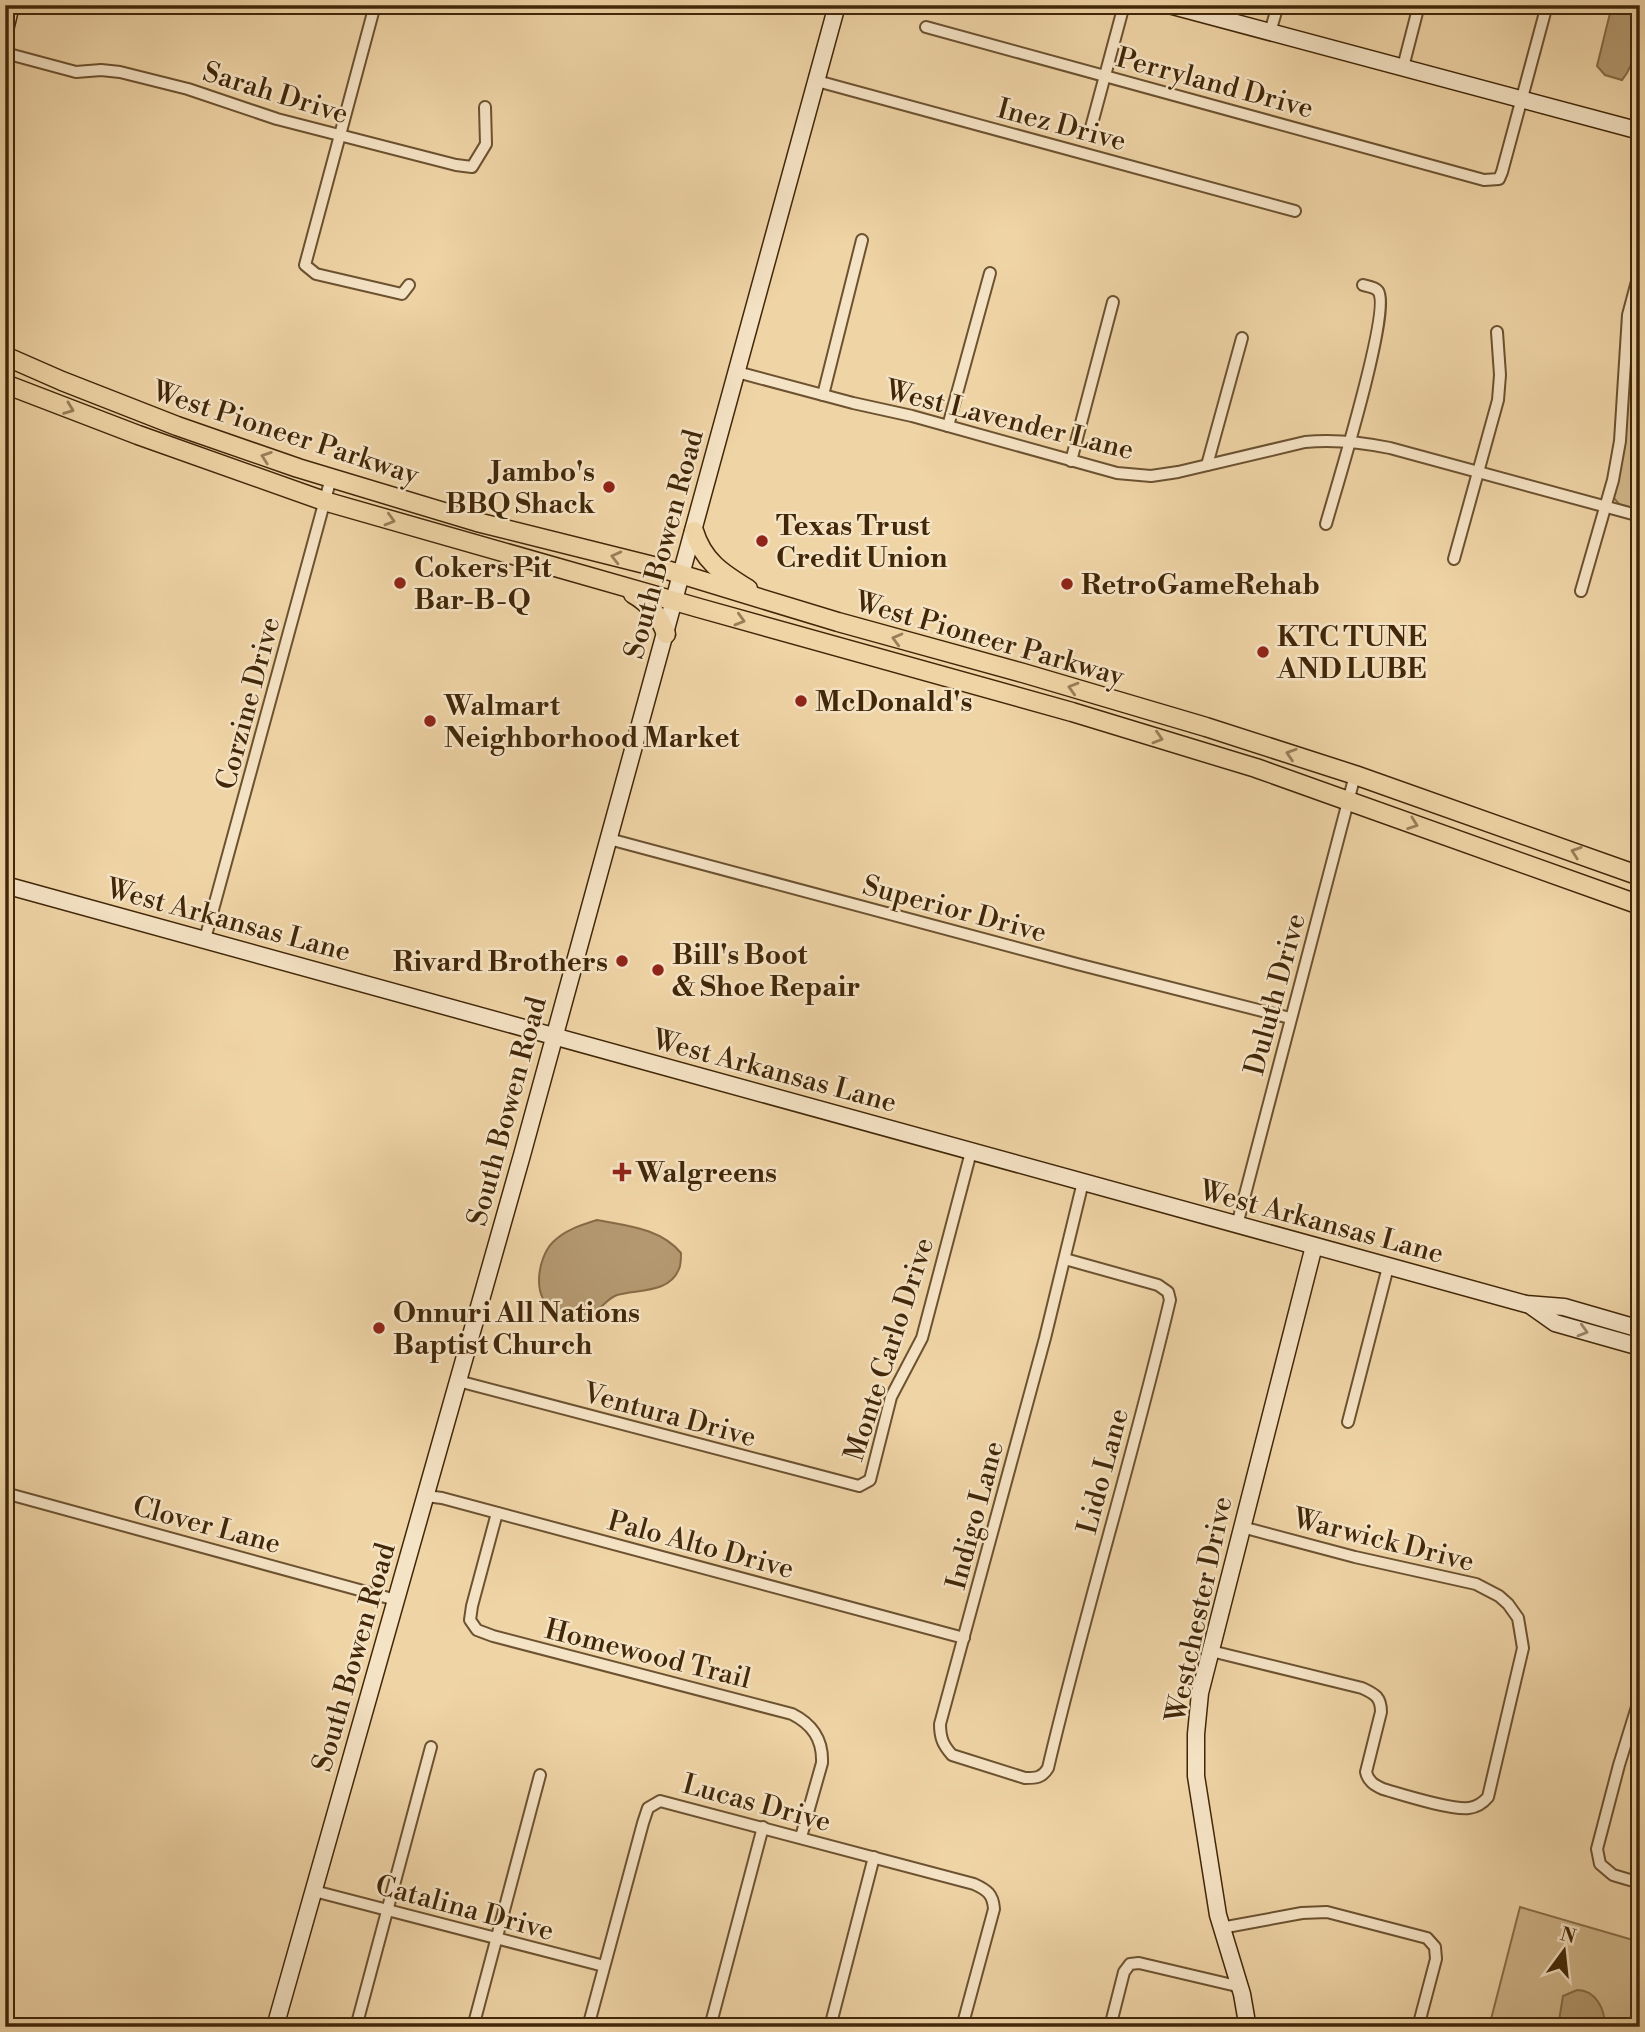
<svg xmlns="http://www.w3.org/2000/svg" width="1645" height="2032" font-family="'Libre Bodoni',serif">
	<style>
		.green { fill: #d1b78b; stroke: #896f4a; stroke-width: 2 }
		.water { fill: #b49970; stroke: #866b46; stroke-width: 2 }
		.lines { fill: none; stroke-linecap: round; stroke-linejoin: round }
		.street-casing { stroke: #6c5230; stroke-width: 14 }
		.secondary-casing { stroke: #412708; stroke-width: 19 }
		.primary-casing { stroke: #412708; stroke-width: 21 }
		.street { stroke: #f5e3c5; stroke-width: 10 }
		.secondary { stroke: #f5e3c5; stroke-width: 16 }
		.primary { stroke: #efd4a6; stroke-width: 18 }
		.oneway { stroke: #987e57 }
		.oneway2 { stroke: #9b8566 }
		.poi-dot { fill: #8f2418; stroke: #f5e3c5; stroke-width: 2.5 }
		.labels { text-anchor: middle; stroke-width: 5; stroke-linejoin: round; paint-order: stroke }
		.street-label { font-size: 28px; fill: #412708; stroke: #f5e3c5 }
		.poi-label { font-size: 28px; font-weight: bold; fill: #412708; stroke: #f5e3c5; text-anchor: start }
	</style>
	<rect width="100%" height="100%" fill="#efd4a6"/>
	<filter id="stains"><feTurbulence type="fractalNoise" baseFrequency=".00286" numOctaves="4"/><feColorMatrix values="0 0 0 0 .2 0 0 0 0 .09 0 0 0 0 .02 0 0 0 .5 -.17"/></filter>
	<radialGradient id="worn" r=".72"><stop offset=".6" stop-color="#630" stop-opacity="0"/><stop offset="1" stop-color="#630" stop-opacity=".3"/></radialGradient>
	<g class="green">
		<path d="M1640,294V510L1619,504L1613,497L1632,325Z"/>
		<path d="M1520,1907L1640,1942L1639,2027H1489Z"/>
	</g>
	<g class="water">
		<path d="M1612,5H1640C1640,27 1637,63 1622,80L1605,75L1597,66Z"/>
		<path d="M597,1220C627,1226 660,1228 681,1253C681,1258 681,1265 679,1269C669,1294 637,1289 617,1295C608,1298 603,1307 595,1311C585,1317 568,1315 558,1311C530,1303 537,1258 553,1242C565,1230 581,1225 597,1220Z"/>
		<path d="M1577,1990C1596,1990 1605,2009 1605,2027H1558L1563,1996Z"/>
	</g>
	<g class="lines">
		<g class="street-casing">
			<g id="street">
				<path d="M375,5L305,265L316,274L402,294L409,285"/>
				<path d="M926,27L1484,180L1499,179L1502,172L1547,5"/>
				<path d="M1270,32L1278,5"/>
				<path d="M5,53L76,72L101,70L120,72L188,89L277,119L456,165L472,167L486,144L485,107"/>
				<path d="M1403,67L1419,5"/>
				<path d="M817,81L1295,211"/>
				<path d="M1089,135L1124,5"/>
				<path d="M737,372L853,403L912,416L1117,473L1151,476L1178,472L1305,442C1334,439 1361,442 1390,448L1640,516"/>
				<path d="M823,395L862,240"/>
				<path d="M948,426L990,273"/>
				<path d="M1071,461L1113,302"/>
				<path d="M1207,465L1242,338"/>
				<path d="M1326,524C1335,492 1392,309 1378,291C1375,287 1367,286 1363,285"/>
				<path d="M1454,559L1498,400L1500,375L1497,332"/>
				<path d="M1581,591L1613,480L1620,441L1628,315L1640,270"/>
				<path d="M609,839L1077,964L1290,1018"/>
				<path d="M205,939L331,478"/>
				<path d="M1237,1225L1355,775"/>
				<path d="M1065,1259L1158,1285L1168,1292L1170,1300C1133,1457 1085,1611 1048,1768C1042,1778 1036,1778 1025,1778L952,1755C943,1745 940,1738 940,1724L1045,1338L1083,1182"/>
				<path d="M458,1381L859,1486L870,1480L891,1397L922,1338L971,1152"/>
				<path d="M1348,1422L1388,1267"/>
				<path d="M5,1493L396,1600"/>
				<path d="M426,1496L442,1498L964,1638"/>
				<path d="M497,1513L472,1606L470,1620L477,1630L493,1636L792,1714C812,1724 823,1739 822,1763L801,1837"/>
				<path d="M1211,1651L1362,1688C1375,1694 1381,1697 1381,1712L1366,1772C1368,1781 1374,1785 1383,1789C1404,1795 1450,1810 1469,1808C1477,1807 1483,1803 1488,1797L1523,1648L1518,1618L1508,1604L1499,1596L1476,1584L1355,1557L1242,1527"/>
				<path d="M1640,1697L1619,1765L1597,1849L1600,1864L1613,1875L1640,1883"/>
				<path d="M314,1891L604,1966"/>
				<path d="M1221,1928L1302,1913L1327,1912L1427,1938L1435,1947L1436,1959L1418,2027"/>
				<path d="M356,2027L431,1747"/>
				<path d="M473,2027L540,1775"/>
				<path d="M588,2027L643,1823L648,1808L660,1801L974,1884C987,1890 993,1894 994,1909L962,2027"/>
				<path d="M710,2027L763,1827"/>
				<path d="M830,2027L874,1857"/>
				<path d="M1110,2027L1124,1972L1130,1964L1139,1963L1241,1987"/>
			</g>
		</g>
		<g class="secondary-casing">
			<g id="secondary">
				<path d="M1169,5L1640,131"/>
				<path d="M5,30L11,5"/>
				<path d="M5,885L1526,1304L1564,1307L1640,1329"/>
				<path d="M1531,1306L1555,1323L1640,1347"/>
				<path d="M275,2027L522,1155L837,5"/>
				<path d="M1246,2027V2017L1242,1994L1218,1915L1196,1776V1734L1200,1693L1314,1246"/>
			</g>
		</g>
		<g class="primary-casing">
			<g id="primary">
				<path d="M5,356L62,381L177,426L298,468L477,522L657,567L838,622L1023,673L1206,727L1355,775L1640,876"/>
				<path d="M5,384L138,435L324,501L699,608L1072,712L1256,768L1640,905"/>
				<path d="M694,531C703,561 722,573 748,589"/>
				<path d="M633,594C649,603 660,617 666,634"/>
			</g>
		</g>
		<use href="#street" class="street"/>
		<use href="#secondary" class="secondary"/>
		<use href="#primary" class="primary"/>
	</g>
	<defs><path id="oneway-chevron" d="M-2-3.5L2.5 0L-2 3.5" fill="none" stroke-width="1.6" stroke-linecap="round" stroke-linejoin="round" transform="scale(1.75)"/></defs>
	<g class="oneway">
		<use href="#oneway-chevron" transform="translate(69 409) rotate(21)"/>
		<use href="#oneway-chevron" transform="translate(266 457) rotate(-161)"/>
		<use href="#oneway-chevron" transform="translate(390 520) rotate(16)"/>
		<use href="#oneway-chevron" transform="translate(616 557) rotate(-166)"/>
		<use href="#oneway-chevron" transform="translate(740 620) rotate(16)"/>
		<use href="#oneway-chevron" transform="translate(897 639) rotate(-165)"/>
		<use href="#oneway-chevron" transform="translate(1073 688) rotate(-164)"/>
		<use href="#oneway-chevron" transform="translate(1158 738) rotate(17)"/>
		<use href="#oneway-chevron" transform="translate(1291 754) rotate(-162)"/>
		<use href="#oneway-chevron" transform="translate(1413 824) rotate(20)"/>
		<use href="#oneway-chevron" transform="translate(1576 852) rotate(-161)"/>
	</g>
	<use class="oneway2" href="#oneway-chevron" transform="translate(1583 1331) rotate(16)"/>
	<g class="poi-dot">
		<circle cx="609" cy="487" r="7"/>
		<circle cx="762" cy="541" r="7"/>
		<circle cx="400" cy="583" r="7"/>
		<circle cx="1067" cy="584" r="7"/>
		<circle cx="1263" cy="652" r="7"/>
		<circle cx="801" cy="701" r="7"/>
		<circle cx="430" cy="721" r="7"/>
		<circle cx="622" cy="961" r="7"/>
		<circle cx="658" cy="970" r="7"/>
		<path d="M618.5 1161.5h7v7h7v7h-7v7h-7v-7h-7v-7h7z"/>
		<circle cx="379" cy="1328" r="7"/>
	</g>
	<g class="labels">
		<g class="street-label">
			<text transform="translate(1215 82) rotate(15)" y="10">Perryland Drive</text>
			<text transform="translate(276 92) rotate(17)" y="10">Sarah Drive</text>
			<text transform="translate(1062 124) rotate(15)" y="10">Inez Drive</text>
			<text transform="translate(1010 419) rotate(14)" y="10">West Lavender Lane</text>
			<text transform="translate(286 432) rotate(18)" y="10">West Pioneer Parkway</text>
			<text transform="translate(663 544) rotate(-75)" y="10">South Bowen Road</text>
			<text transform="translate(990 638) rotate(16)" y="10">West Pioneer Parkway</text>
			<text transform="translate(247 703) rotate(-75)" y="10">Corzine Drive</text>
			<text transform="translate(955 908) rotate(15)" y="10">Superior Drive</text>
			<text transform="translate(229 919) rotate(15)" y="10">West Arkansas Lane</text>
			<text transform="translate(1274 994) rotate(-75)" y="10">Duluth Drive</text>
			<text transform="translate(775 1070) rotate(15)" y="10">West Arkansas Lane</text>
			<text transform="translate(506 1111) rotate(-75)" y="10">South Bowen Road</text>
			<text transform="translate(1322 1221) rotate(15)" y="10">West Arkansas Lane</text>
			<text transform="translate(888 1349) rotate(-72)" y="10">Monte Carlo Drive</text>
			<text transform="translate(670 1414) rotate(15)" y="10">Ventura Drive</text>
			<text transform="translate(1102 1471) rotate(-75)" y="10">Lido Lane</text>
			<text transform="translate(974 1515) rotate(-75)" y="10">Indigo Lane</text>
			<text transform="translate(207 1524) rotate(15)" y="10">Clover Lane</text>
			<text transform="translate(1384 1539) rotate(14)" y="10">Warwick Drive</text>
			<text transform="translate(701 1544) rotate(15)" y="10">Palo Alto Drive</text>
			<text transform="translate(1198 1609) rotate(-78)" y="10">Westchester Drive</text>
			<text transform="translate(648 1653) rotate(14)" y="10">Homewood Trail</text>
			<text transform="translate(353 1657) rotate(-74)" y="10">South Bowen Road</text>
			<text transform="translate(757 1802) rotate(15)" y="10">Lucas Drive</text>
			<text transform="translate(465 1907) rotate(15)" y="10">Catalina Drive</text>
		</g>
		<g class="poi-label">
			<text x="595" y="481" text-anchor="end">Jambo's<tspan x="595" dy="32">BBQ Shack</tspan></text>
			<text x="776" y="535">Texas Trust<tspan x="776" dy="32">Credit Union</tspan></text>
			<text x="414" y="577">Cokers Pit<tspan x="414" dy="32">Bar-B-Q</tspan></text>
			<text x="1081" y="594">RetroGameRehab</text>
			<text x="1277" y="646">KTC TUNE<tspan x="1277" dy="32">AND LUBE</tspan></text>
			<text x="815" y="711">McDonald's</text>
			<text x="444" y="715">Walmart<tspan x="444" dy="32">Neighborhood Market</tspan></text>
			<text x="672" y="964">Bill's Boot<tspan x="672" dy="32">&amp; Shoe Repair</tspan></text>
			<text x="608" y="971" text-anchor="end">Rivard Brothers</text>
			<text x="636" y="1182">Walgreens</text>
			<text x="393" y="1322">Onnuri All Nations<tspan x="393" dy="32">Baptist Church</tspan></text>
		</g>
	</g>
	<rect width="1645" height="2032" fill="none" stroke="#efd4a6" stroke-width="28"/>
	<rect x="7" y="7" width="1631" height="2018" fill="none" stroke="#412708" stroke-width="3.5"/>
	<rect x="14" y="14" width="1617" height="2004" fill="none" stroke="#412708" stroke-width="2"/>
	<g transform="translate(1564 1951) rotate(15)" stroke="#f5e3c5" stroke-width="5" paint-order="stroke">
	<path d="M0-5L12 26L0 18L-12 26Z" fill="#412708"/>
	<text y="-10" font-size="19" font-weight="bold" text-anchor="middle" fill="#412708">N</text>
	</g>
	<rect width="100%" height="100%" filter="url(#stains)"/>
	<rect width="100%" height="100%" fill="url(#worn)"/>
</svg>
